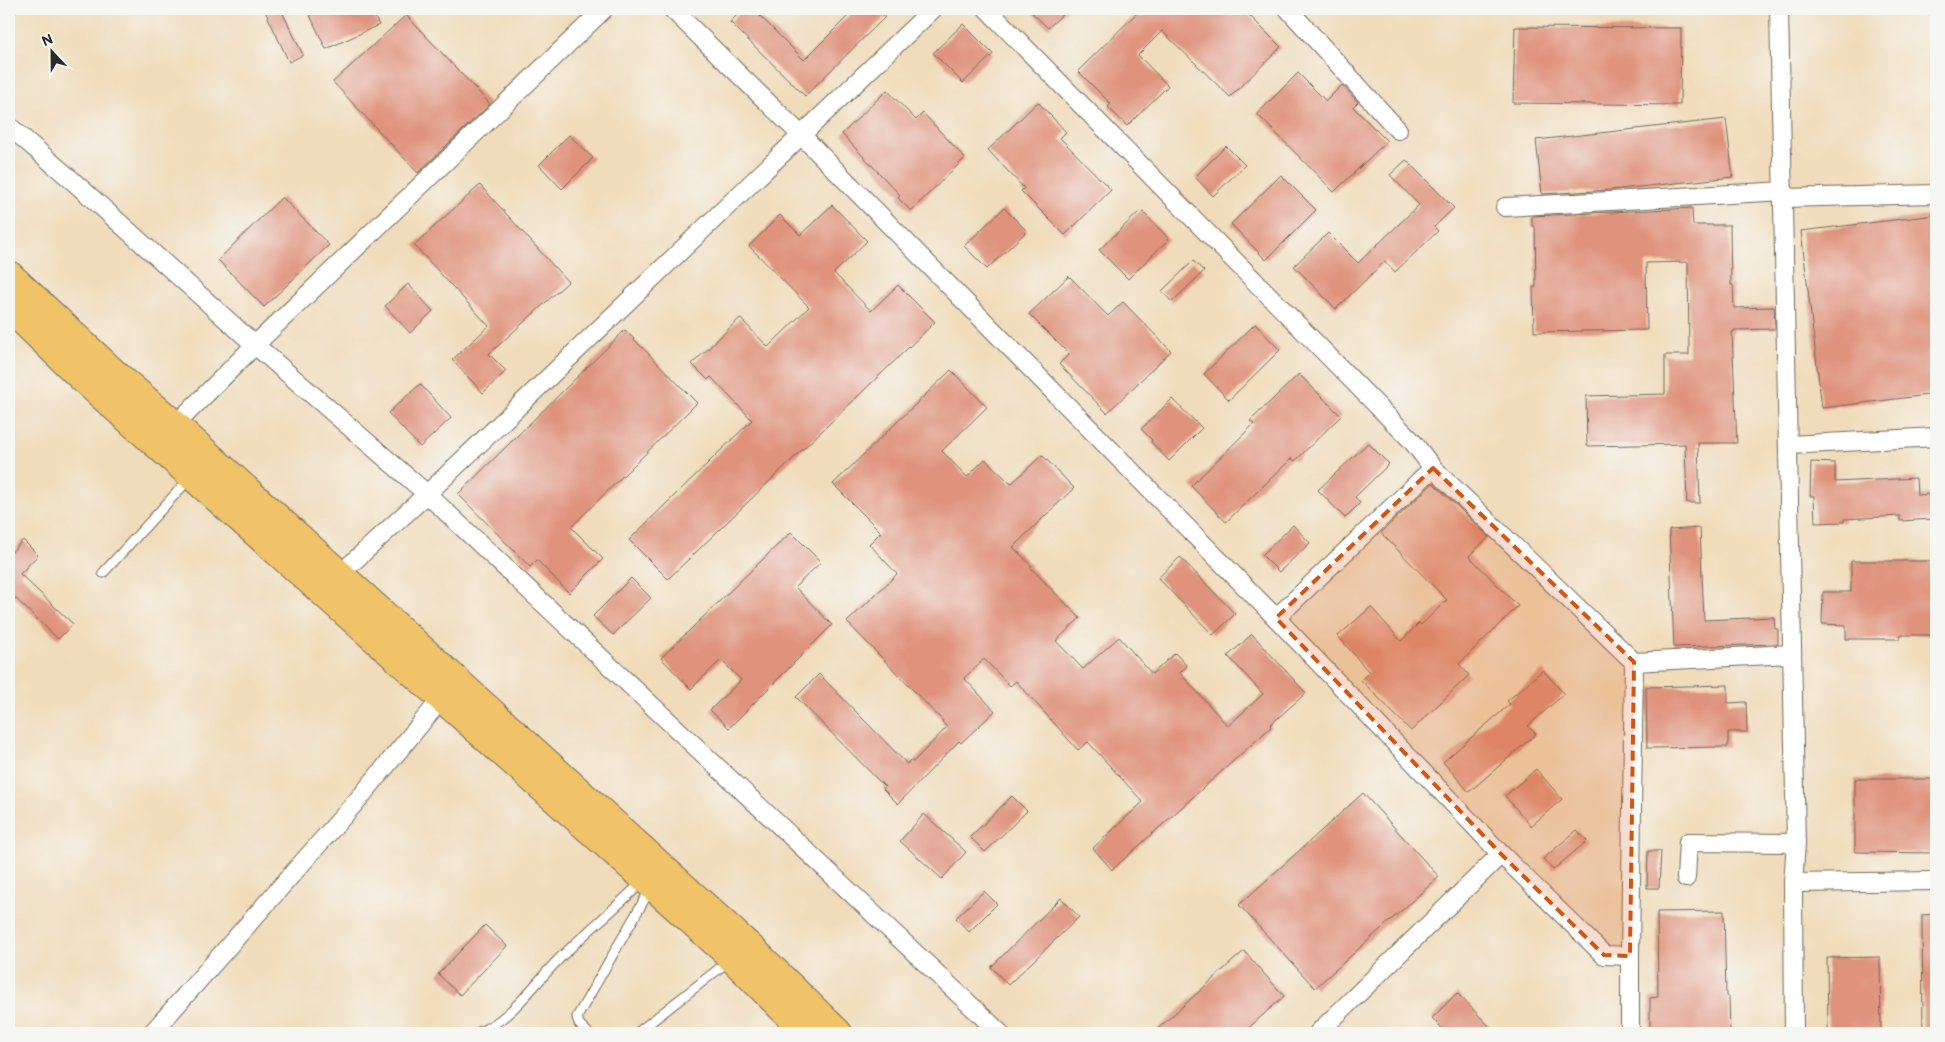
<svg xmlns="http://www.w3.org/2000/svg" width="1945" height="1042" font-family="'Balsamiq Sans',sans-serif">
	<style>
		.building { fill: #df927b }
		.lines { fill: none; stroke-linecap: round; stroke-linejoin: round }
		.service-casing { stroke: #70695d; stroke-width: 11 }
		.minor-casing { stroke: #70695d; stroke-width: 20 }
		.trunk-casing { stroke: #70695d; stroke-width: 30 }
		.service { stroke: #fff; stroke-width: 9 }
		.minor { stroke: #fff; stroke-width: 18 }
		.trunk { stroke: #f1c369; stroke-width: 28 }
		.marked { fill: #d5540f; fill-opacity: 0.2; stroke: #d5540f; stroke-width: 4; stroke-dasharray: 10 6; stroke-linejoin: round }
	</style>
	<rect width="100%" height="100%" fill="#f6f6f2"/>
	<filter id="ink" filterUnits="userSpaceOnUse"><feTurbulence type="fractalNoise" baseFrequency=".02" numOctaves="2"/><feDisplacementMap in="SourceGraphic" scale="10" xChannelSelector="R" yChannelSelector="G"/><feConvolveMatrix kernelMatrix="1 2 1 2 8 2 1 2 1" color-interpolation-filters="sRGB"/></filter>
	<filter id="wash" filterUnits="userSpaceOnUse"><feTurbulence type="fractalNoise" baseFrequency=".0096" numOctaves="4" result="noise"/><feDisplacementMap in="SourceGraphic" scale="20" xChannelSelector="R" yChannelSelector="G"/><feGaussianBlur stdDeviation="1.12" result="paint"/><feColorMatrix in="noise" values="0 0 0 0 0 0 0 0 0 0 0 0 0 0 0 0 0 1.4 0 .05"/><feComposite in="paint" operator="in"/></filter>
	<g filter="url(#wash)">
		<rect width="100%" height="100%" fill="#f0dcba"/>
		<g id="blocks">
			<g class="building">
				<path d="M264,9H281L303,55L289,62Z"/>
				<path d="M307,9H371L379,25L326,49Z"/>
				<path d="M743,9H753L804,60L855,9H876L885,17L805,96L730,22Z"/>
				<path d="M1028,9H1068L1048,28Z"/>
				<path d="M1141,9H1243L1281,47L1230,97L1162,31L1138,55L1168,86L1127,126L1108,107L1111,104L1078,71Z"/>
				<path d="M406,15L490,104L418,173L333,82Z"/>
				<path d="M963,24L993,54L963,83L933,53Z"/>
				<path d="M1515,27L1681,28L1680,105L1513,103Z"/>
				<path d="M1298,73L1326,101L1342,85L1358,102L1353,107L1387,141L1334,192L1257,114Z"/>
				<path d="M887,90L916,120L923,113L965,158L911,211L898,198L900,195L842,134Z"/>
				<path d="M1038,102L1066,132L1060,138L1111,190L1065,235L1021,191L1024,188L988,150Z"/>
				<path d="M1726,119L1733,177L1610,190L1542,194L1536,140Z"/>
				<path d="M569,135L593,158L562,189L539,165Z"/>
				<path d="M1226,146L1245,165L1213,196L1195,177Z"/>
				<path d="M1406,160L1454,208L1434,227L1438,231L1395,272L1385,261L1336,309L1294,266L1328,233L1358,263L1419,205L1390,175Z"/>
				<path d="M1281,175L1316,210L1266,260L1231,224Z"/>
				<path d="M480,185L568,282L489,354L506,371L483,393L452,360L489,326L414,245Z"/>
				<path d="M282,197L329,245L264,307L218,260Z"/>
				<path d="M832,205L867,241L834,273L871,311L898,285L935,322L668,579L629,540L752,420L711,377L708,380L692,364L740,318L768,347L809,307L749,246L780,215L800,235Z"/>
				<path d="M1004,208L1027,231L987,269L964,246Z"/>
				<path d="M1692,208L1693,225H1730L1731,285H1733L1734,308L1774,307L1775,329L1734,330V332H1732L1737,443H1698L1700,503H1687L1685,444L1587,446L1586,396L1665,394V355H1689L1688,262L1646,263L1647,330L1534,332L1533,287H1536L1535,226H1532V216Z"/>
				<path d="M1141,210L1169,239L1128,279L1099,250Z"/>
				<path d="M1936,215V394L1822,408L1801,231Z"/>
				<path d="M1193,261L1204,271L1172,302L1162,291Z"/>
				<path d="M1069,276L1108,316L1123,302L1171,351L1107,413L1059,364L1069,354L1029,314Z"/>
				<path d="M408,284L433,311L410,333L385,306Z"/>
				<path d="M1255,324L1280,350L1229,400L1204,374Z"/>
				<path d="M625,330L697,403L571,527L603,559L569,593L537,560L530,567L458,494Z"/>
				<path d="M951,370L987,407L942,451L967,477L985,459L1011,484L1042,455L1074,488L1013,547L1032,566L1030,567L1080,618L1056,641L1083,669L1119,637L1152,674L1175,653L1187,666L1180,673L1228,726L1263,694L1228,656L1252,634L1306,693L1270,725L1271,727L1112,870L1093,848L1143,802L1088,742L1078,750L1016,681L1010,686L984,659L964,678L995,711L961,743L959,741L898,804L883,789L885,787L796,697L819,674L907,764L910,760L913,762L947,727L942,722L943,721L847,622L897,574L869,544L881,532L833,484Z"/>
				<path d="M1299,374L1341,416L1295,461L1292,458L1226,522L1191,486L1254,424L1250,421Z"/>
				<path d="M420,384L451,418L420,447L388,413Z"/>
				<path d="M1172,399L1202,428L1169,461L1151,442L1152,440L1141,429Z"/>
				<path d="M1368,443L1389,464L1355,497L1360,503L1345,518L1318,490Z"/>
				<path d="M1811,462L1835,463V482L1916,478L1917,495L1932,494L1933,519L1900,521V516L1844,519V522L1815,523L1814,496H1810Z"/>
				<path d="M1433,483L1489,537L1469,556L1518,606L1459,664L1469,675L1411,731L1361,680L1369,672L1338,636L1371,607L1401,641L1419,623L1421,625L1447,600L1381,533Z"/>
				<path d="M1293,525L1310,543L1279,572L1262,555Z"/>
				<path d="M1700,528L1704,620L1774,617L1775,629H1778V644L1674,647L1669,530Z"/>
				<path d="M791,532L821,562L795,587L832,625L729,728L710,710L741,680L721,660L691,689L661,658Z"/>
				<path d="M23,540L38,555L20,574L73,624L58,639L9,592V555Z"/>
				<path d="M1180,557L1235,614L1213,635L1158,578Z"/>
				<path d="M1851,561H1936V609H1934V635H1900V639H1846V625L1822,624L1823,592H1851Z"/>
				<path d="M631,578L651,598L613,635L593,616Z"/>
				<path d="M1543,670L1564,694L1528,726L1536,734L1469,792L1443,762L1510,704L1507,701Z"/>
				<path d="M1728,685V703L1746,702L1747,732H1728V747L1647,748L1646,687Z"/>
				<path d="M1536,769L1562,799L1531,826L1505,796Z"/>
				<path d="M1855,779H1936V853L1855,852Z"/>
				<path d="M1363,793L1439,877L1315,988L1239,905Z"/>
				<path d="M1012,796L1027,811L985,852L970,837Z"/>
				<path d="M924,814L966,852L942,879L900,841Z"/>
				<path d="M1577,830L1587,841L1553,870L1543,859Z"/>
				<path d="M1648,851H1661L1659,888H1647Z"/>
				<path d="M984,891L997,904L969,932L956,918Z"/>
				<path d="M1061,898L1079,917L1008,985L991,967Z"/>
				<path d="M1724,911L1726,996H1729L1730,1033H1650V998L1658,997L1657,912Z"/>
				<path d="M1936,914V1033H1923L1922,915Z"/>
				<path d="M485,925L507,946L460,995L438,974Z"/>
				<path d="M1244,951L1284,996L1243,1033H1153Z"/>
				<path d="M1880,957L1881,1033H1828L1827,958Z"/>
				<path d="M1457,993L1496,1033H1447L1432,1018Z"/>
			</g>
		</g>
	</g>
	<g filter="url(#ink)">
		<use href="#blocks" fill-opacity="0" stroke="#70695d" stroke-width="1"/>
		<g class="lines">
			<g class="service-casing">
				<g id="service">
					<path d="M103,573L191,477"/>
					<path d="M477,1033C511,1020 533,985 559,959C586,932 616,908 643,881"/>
					<path d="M588,1033L579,1024L577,1017L651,888"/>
					<path d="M637,1033L730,960"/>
				</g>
			</g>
			<g class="minor-casing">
				<g id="minor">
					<path d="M672,9L802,136L1276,618L1501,854L1604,955L1630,956V1033"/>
					<path d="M987,9L1412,441L1433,468L1276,618"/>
					<path d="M1288,9L1398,130"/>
					<path d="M1779,9L1796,843L1793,883L1794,1033"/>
					<path d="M9,126L74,182L255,345L427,494L1000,1033"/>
					<path d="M1784,198L1936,194"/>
					<path d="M1505,207L1784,191"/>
					<path d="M175,425L255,345L604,9"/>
					<path d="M1789,445L1936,437"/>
					<path d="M1433,468L1634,662"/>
					<path d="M340,574L427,494L933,9"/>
					<path d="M1686,878L1688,842L1796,843"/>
					<path d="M1793,883L1936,881"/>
					<path d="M1630,956L1634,662L1791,654"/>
					<path d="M152,1033L362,795L442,698"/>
					<path d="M1318,1033L1501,854"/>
				</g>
			</g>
			<g class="trunk-casing">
				<g id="trunk">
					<path d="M9,275L114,373L175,425L753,950L838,1033"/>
					<path d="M9,307L81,377L645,879L724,950L807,1033"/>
				</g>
			</g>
			<use href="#service" class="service"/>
			<use href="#minor" class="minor"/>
			<use href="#trunk" class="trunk"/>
		</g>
	</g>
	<path class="marked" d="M1433,468L1634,662L1630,956L1604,955L1501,854L1276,618Z"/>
	<rect width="1945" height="1042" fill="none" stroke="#f6f6f2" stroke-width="30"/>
	<g transform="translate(52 52) rotate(338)" stroke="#f6f6f2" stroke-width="4" paint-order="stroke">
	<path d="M0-4L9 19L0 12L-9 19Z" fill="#2b2b2b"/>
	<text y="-8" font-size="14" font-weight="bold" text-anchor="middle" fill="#2b2b2b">N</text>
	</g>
</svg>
